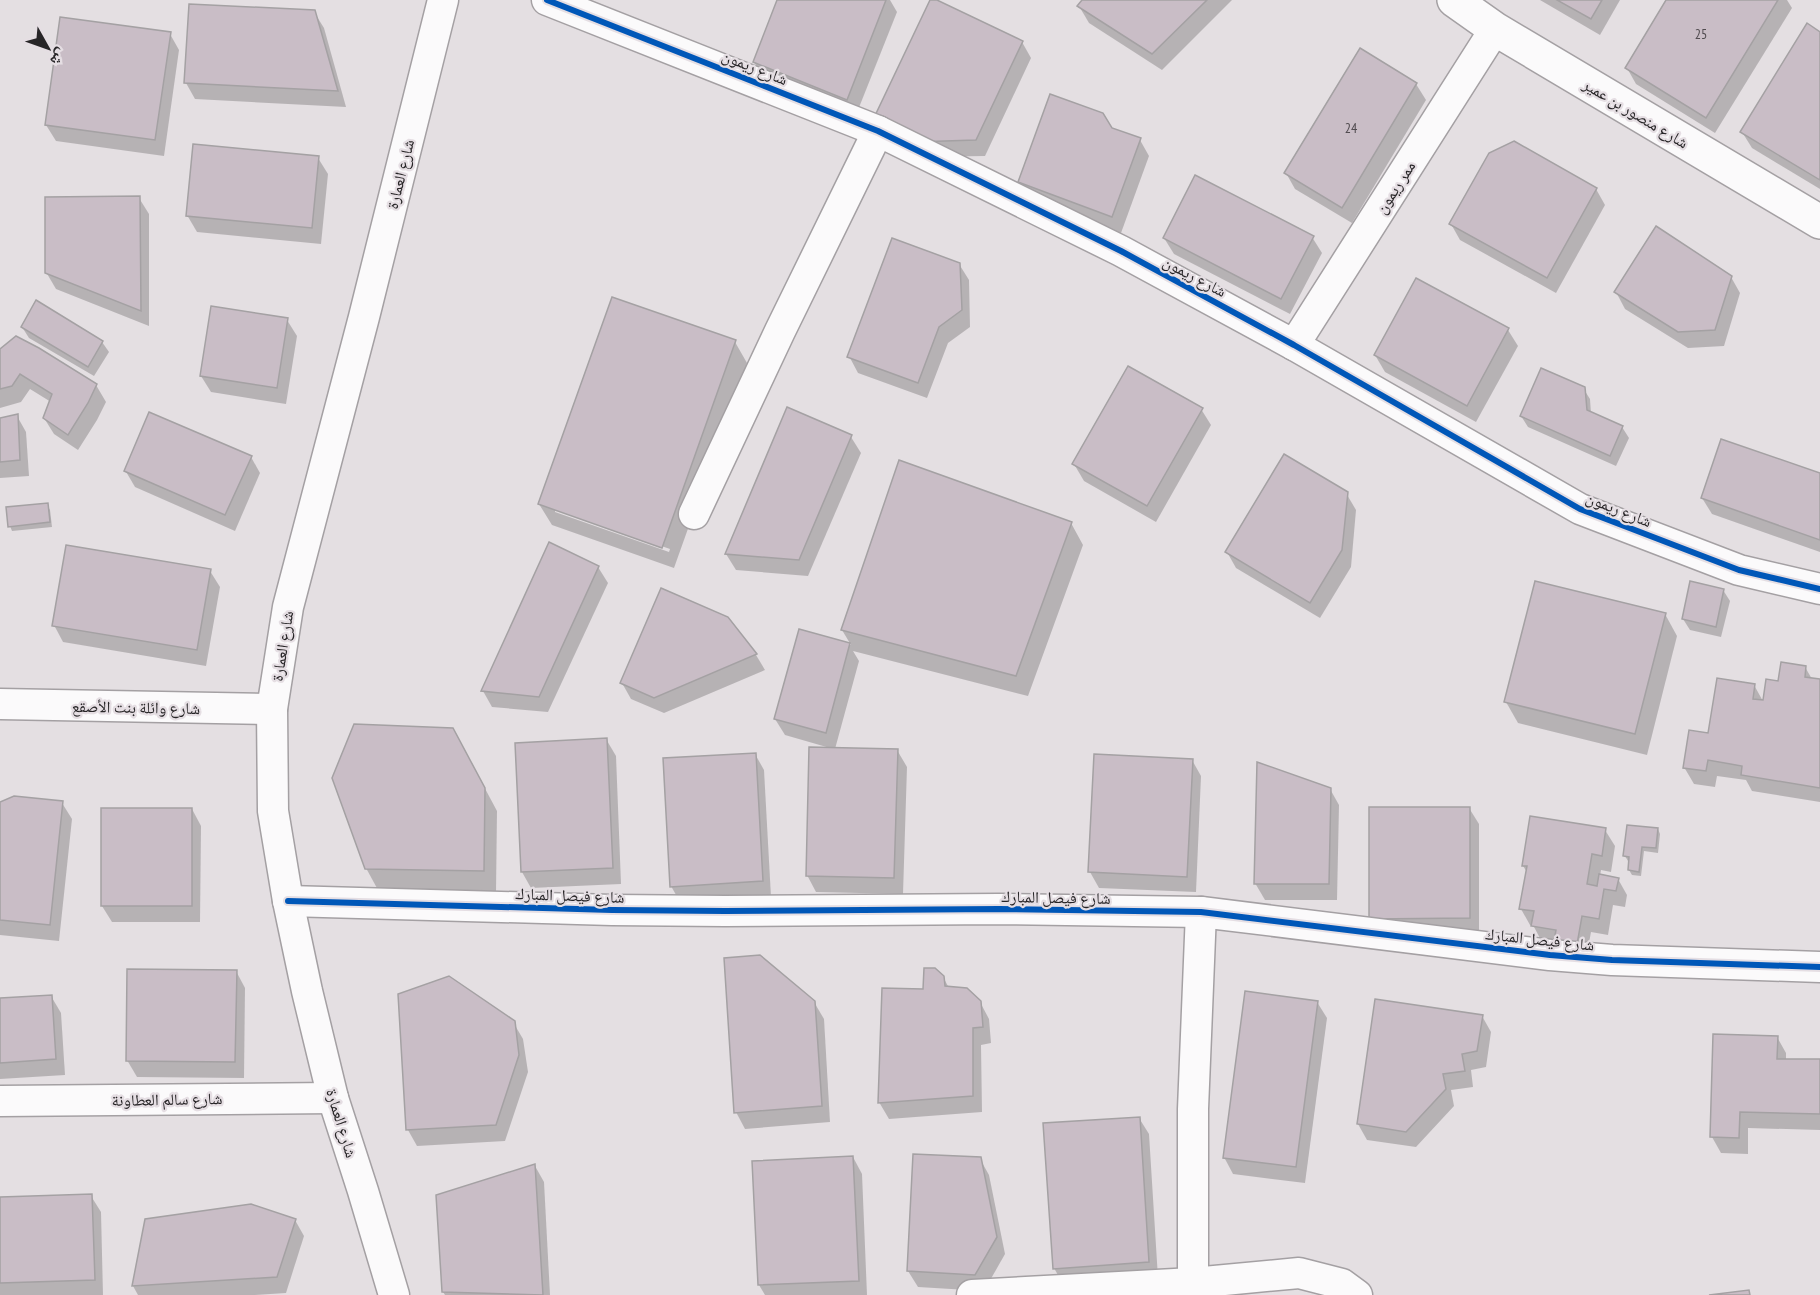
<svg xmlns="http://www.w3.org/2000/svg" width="1820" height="1295" font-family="'PT Sans Narrow','Noto Naskh Arabic',sans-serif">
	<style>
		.shadow { fill: #0003; fill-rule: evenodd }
		.building { fill: #c9bdc6; stroke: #a4a1a3; stroke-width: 1.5 }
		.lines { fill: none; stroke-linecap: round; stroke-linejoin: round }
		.minor-casing { stroke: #a4a0a3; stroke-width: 33 }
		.tertiary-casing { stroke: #a4a0a3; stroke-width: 36 }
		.minor { stroke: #fbfafb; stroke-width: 30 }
		.tertiary { stroke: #fbfafb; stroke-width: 33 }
		.cycleway-casing { stroke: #e5dee3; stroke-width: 10 }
		.cycleway { stroke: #0057b8; stroke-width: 6 }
		.labels { text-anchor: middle; stroke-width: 4.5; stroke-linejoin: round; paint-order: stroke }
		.number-label { font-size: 14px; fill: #504b4f }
		.street-label { font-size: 16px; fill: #272527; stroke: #e5dee3 }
	</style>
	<rect width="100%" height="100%" fill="#e4dfe2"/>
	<g class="shadow">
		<path d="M779,0H890L897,12L856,115L764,79L754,62Z"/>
		<path d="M932,0L1022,42L1031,58L985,156L924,157Z"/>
		<path d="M1083,0H1232L1162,70L1089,23L1079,6Z"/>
		<path d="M1540,0H1620L1600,35Z"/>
		<path d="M1668,0H1787L1792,8L1715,133L1636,84L1627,68Z"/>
		<path d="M314,12L324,28L346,107L195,99L186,83Z"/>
		<path d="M61,19L170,34L179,50L164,156L56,141L46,125Z"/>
		<path d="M1820,33V189L1752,148L1742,132Z"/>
		<path d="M1416,84L1426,100L1352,223L1295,189L1286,173Z"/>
		<path d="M1111,129L1140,140L1149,156L1121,233L1029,198L1019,182Z"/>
		<path d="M318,158L328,174L321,244L197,232L187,215Z"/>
		<path d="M1596,189L1605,205L1556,293L1460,240L1451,224Z"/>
		<path d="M139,198L149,214V326L56,289L46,272Z"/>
		<path d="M1312,237L1322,253L1290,314L1174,254L1164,238Z"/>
		<path d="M959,264L969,280L970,327L948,343L927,398L858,373L849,356Z"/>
		<path d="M1731,277L1740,293L1724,346L1688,348L1625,309L1616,292Z"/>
		<path d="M1417,280L1508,330L1518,346L1476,422L1385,372L1375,355Z"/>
		<path d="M287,320L297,336L286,404L211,392L201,376Z"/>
		<path d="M22,327L102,342L109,352L94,376L29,338Z"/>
		<path d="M735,342L747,363L674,568L552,525L539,504ZM555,509L670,549L669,552L555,512Z"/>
		<path d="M0,351L96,385L106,402L97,420L78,450L54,434L44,418L51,402L30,389L21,402L0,408Z"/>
		<path d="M1583,388L1590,399L1591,414L1622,427L1629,438L1616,466L1528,427L1521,416Z"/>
		<path d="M1201,409L1211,425L1156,522L1084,481L1074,464Z"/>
		<path d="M17,416L26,432L29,476L0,478V419Z"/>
		<path d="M851,437L861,453L808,576L736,570L726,554Z"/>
		<path d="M251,457L260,473L235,531L135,487L125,470Z"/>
		<path d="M1820,475V552L1712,514L1702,498Z"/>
		<path d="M1346,493L1356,510L1351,567L1320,618L1236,568L1227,552Z"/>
		<path d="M47,505L50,510L52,527L12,531L10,526Z"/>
		<path d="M1071,523L1083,545L1028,696L853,651L859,661L835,749L897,750L907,767L903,894L816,892L807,875L830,748L785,735L775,719L800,631L851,645L842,630Z"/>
		<path d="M550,544L598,567L608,583L548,712L492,707L483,691Z"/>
		<path d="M210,571L220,587L206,666L63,642L54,625Z"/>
		<path d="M1723,590L1730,601L1721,637L1690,630L1683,619Z"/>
		<path d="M1665,614L1677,636L1647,755L1518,723L1506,702Z"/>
		<path d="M727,618L756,655L765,670L664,713L631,699L622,683Z"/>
		<path d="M1805,667L1812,679L1820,680V802L1752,791L1746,780L1717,776L1715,787L1694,784L1684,767L1710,734L1754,685L1764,703L1779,683Z"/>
		<path d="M606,739L616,756L621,884L531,888L522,872Z"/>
		<path d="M465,751L497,811L496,892L378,890L366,868Z"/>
		<path d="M755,754L764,770L771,897L680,902L671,886Z"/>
		<path d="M1192,760L1201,776L1196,892L1099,888L1090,872Z"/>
		<path d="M1330,789L1339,805L1337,900H1265L1255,883Z"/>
		<path d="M0,803H62L72,819L59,941L0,935Z"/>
		<path d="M1469,808L1479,824V934L1371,918Z"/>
		<path d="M192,809L201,826L200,922H112L102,906V810Z"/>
		<path d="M1658,829L1660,834L1658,853L1644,851L1641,876L1632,875L1629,870L1630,861H1628L1625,856Z"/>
		<path d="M1605,830L1615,846L1611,872L1601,870L1600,876L1618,879L1627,895L1625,907L1613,905L1608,935L1591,932L1585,965L1542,942L1533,925H1530L1521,909L1527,872L1523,866Z"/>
		<path d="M236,971L245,988L244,1078L137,1077L127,1060Z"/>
		<path d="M943,977L949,988L980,1002L989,1019L991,1043L981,1045L982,1112L889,1119L879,1102L924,991Z"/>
		<path d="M400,995L513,1022L523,1039L528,1072L505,1141L417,1146L408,1130Z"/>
		<path d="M51,996L61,1013L65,1075L0,1079V1000Z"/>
		<path d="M814,1002L824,1019L830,1122L745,1129L736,1112Z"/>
		<path d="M1317,1002L1327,1018L1305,1183L1233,1174L1224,1157Z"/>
		<path d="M1482,1016L1491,1032L1486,1067L1471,1070L1473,1087L1451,1090L1454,1106L1416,1147L1367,1140L1358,1124Z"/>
		<path d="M1715,1036L1777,1037L1786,1053V1060L1820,1061V1130L1748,1128V1154L1721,1153L1712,1137Z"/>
		<path d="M1139,1118L1149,1134L1158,1278L1063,1284L1054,1268Z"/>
		<path d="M853,1157L862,1174L867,1295H765L759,1285Z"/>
		<path d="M980,1159L989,1175L1005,1254L984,1291L918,1287L908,1271Z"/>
		<path d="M535,1166L544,1182L550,1295H445L443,1292Z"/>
		<path d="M91,1196L101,1212L103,1295H0V1199Z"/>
		<path d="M146,1220H295L304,1236L286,1293L255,1295H138L133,1286Z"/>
	</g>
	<g class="building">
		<path d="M777,0H886L847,100L753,62Z"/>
		<path d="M930,0H937L1023,41L976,140L913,142L872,122Z"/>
		<path d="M1082,0H1207L1152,54L1077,6Z"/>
		<path d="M1557,0H1602L1591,19Z"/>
		<path d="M1666,0H1778L1706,118L1625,68Z"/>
		<path d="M189,4L315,10L338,91L184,83Z"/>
		<path d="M60,17L171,32L155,140L45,125Z"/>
		<path d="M1807,23L1820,32V180L1740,132Z"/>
		<path d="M1360,48L1417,83L1342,208L1284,173Z"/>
		<path d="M1050,94L1103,113L1112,128L1141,138L1112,217L1018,182Z"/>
		<path d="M1514,141L1597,188L1547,278L1449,224L1489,153Z"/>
		<path d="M193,144L319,156L312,228L186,216Z"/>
		<path d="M1195,175L1314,236L1281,299L1163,238Z"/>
		<path d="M140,196L141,311L45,273V197Z"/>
		<path d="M1656,226L1732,276L1715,330L1678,332L1614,292Z"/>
		<path d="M892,238L960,263L962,310L939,327L918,383L847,357Z"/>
		<path d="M1416,278L1509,328L1467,406L1374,355Z"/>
		<path d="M612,297L736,340L662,548L538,504Z"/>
		<path d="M36,300L103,341L88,367L21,327Z"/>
		<path d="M211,306L288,318L277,388L200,376Z"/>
		<path d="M16,336L39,348L97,384L88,403L68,435L43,418L52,394L20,374L12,386L0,389V349Z"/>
		<path d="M1128,366L1203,408L1147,506L1072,464Z"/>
		<path d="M1541,368L1585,387L1587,410L1623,426L1610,456L1520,416Z"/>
		<path d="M787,407L852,435L799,560L725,554Z"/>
		<path d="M149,412L252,456L225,515L124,471Z"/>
		<path d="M18,414L20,460L0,462V418Z"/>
		<path d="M1721,439L1820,473V540L1701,498Z"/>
		<path d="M1284,454L1348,492L1342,550L1310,603L1225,552Z"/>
		<path d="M899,460L1072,522L1016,676L841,630Z"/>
		<path d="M48,503L50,522L8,527L6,507Z"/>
		<path d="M549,542L599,566L539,697L481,691Z"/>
		<path d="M66,545L211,569L197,650L52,626Z"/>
		<path d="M1535,581L1666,613L1635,734L1504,702Z"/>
		<path d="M1690,581L1724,589L1716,627L1682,619Z"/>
		<path d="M661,588L728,617L757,654L654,698L620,683Z"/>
		<path d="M799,629L850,643L826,733L774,719Z"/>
		<path d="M1781,662L1806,666L1805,677L1820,679V788L1741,775L1742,766L1708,760L1706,771L1683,768L1689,730L1708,733L1717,678L1755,684L1753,699L1763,700L1766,679L1778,681Z"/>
		<path d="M354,724L453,728L485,788L484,871L365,869L332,778Z"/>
		<path d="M607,738L613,868L521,872L515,743Z"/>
		<path d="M809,747L898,749L894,878L806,876Z"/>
		<path d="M756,753L763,881L670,887L663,758Z"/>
		<path d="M1094,754L1193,759L1187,877L1088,872Z"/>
		<path d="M1257,762L1331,788L1329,884H1254Z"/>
		<path d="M14,796L63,801L50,925L0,920V802Z"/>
		<path d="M1369,807H1470V918L1369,919Z"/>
		<rect x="101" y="808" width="91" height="98"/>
		<path d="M1530,816L1606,828L1602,856L1592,854L1587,884L1597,886L1599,874L1619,878L1616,891L1604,889L1599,919L1582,916L1576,950L1553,946L1556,930L1531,926L1534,911L1519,909L1527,866H1522Z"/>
		<path d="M1627,825L1658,828L1656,848L1642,847L1639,872L1628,870L1629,857L1623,856Z"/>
		<path d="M760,955L815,1001L822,1106L734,1113L724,958Z"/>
		<path d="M924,968H935L944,976L945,986L967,988L981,1001L983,1027L973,1028V1096L878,1103L882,988L923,989Z"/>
		<path d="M127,969L237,970L235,1062L126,1061Z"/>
		<path d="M449,976L515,1021L519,1055L496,1125L406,1130L398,994Z"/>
		<path d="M1245,991L1318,1001L1296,1167L1223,1158Z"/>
		<path d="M52,995L56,1059L0,1063V998Z"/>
		<path d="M1375,999L1483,1015L1477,1051L1462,1054L1465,1071L1443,1074L1446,1089L1406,1132L1357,1124Z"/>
		<path d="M1713,1034L1778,1036L1777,1059H1820V1114L1740,1112L1739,1138L1710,1137Z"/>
		<path d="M1140,1117L1149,1262L1053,1269L1043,1123Z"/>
		<path d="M913,1154L981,1157L997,1237L975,1275L907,1271Z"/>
		<path d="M853,1156L859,1281L758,1285L752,1161Z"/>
		<path d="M535,1164L543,1295L442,1292L436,1195Z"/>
		<path d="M92,1194L95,1280L0,1283V1197Z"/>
		<path d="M251,1204L296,1219L277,1277L132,1286L145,1219Z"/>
		<path d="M1749,1290L1750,1295H1709Z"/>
	</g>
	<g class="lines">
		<g class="minor-casing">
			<g id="minor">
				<path d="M547,0L878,131L1121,251L1294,345L1580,509L1739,570L1820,589"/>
				<path d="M1294,345L1495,29"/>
				<path d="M694,514L780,331L878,131"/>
				<path d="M0,704L272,709"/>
				<path d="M288,901L612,910L725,911L999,909L1201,912L1550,955L1612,960L1820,967"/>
				<path d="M0,1101L333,1098"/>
				<path d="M1193,1283V1109L1201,912"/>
				<path d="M394,1295L363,1191L333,1098L307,991L288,901L273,811L272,709L288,607L364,317L443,0"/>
				<path d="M972,1295L1193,1283L1299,1273L1342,1284L1357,1295"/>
			</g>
		</g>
		<g class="tertiary-casing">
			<path id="tertiary" d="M1454,0L1495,29L1820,222"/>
		</g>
		<use href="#minor" class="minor"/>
		<use href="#tertiary" class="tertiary"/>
		<g class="cycleway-casing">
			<g id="cycleway">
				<path d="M547,0L878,131L1121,251L1294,345L1580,509L1739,570L1820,589"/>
				<path d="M288,901L612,910L725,911L999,909L1201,912L1550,955L1612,960L1820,967"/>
			</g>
		</g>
		<use href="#cycleway" class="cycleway"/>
	</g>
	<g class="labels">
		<g class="number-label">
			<text x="1701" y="39">25</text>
			<text x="1351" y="133">24</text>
		</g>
		<g class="street-label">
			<text transform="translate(755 67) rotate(22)" y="6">شارع ريمون</text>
			<text transform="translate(1636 113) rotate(31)" y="6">شارع منصور بن عمير</text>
			<text transform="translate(400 174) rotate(-76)" y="6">شارع العمارة</text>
			<text transform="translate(1395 187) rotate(-57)" y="6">ممر ريمون</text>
			<text transform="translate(1195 276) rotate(28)" y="6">شارع ريمون</text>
			<text transform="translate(1619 509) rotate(22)" y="6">شارع ريمون</text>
			<text transform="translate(282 646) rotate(-81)" y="6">شارع العمارة</text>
			<text transform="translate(136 707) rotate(1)" y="6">شارع وائلة بنت الأصقع</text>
			<text transform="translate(570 895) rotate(2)" y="6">شارع فيصل المبارك</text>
			<text transform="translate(1056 897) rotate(1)" y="6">شارع فيصل المبارك</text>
			<text transform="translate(1540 939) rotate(6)" y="6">شارع فيصل المبارك</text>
			<text transform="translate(167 1099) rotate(-1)" y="6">شارع سالم العطاونة</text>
			<text transform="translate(342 1123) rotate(73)" y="6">شارع العمارة</text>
		</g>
	</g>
	<g transform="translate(48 48) rotate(130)" stroke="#e5dee3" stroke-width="4.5" paint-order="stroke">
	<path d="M0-4.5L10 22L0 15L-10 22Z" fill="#272527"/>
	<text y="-9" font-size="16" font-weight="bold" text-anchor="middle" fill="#272527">ش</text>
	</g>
</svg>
